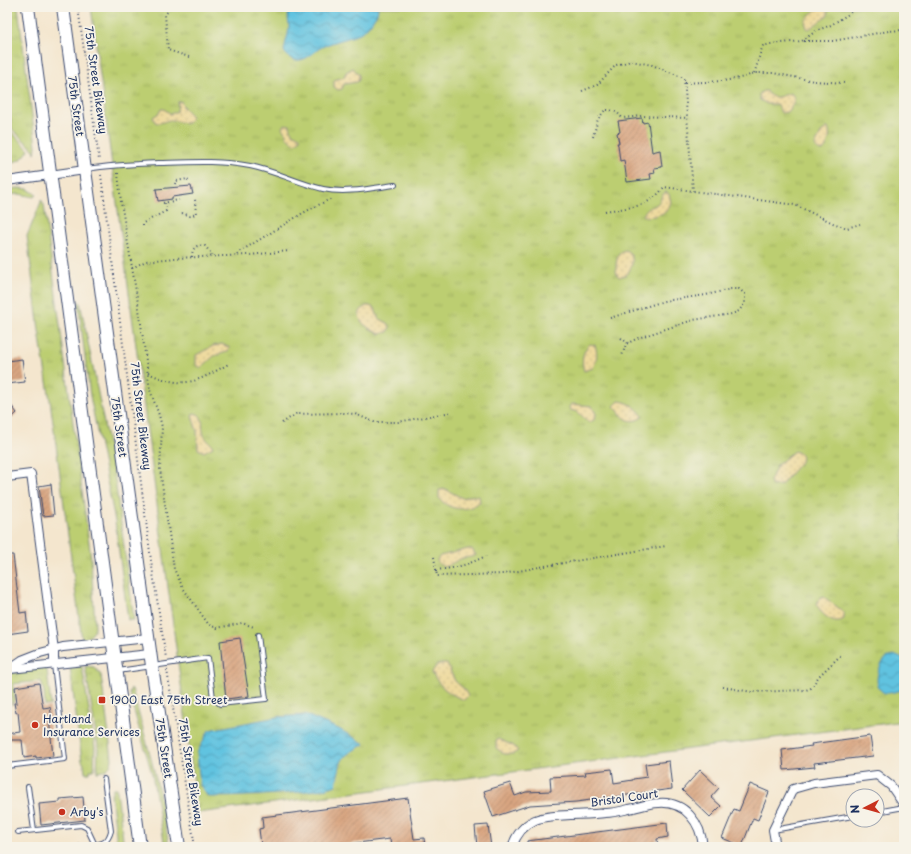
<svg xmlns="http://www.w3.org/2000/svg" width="911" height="854" font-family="'Playpen Sans',sans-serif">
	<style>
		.grass { fill: url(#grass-tufts); stroke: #6c7e68 }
		.sand { fill: url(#sand-dots); stroke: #84847e }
		.water { fill: url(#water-waves); stroke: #3e799f }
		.building { fill: url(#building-hatch) }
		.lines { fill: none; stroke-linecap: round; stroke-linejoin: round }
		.service-casing { stroke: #3c4a6f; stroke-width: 6 }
		.minor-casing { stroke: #3c4a6f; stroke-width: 10 }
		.secondary-casing { stroke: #3c4a6f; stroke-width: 14 }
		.path { stroke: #3c4a6f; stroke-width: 2; stroke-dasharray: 1 3; stroke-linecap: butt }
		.service { stroke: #fff; stroke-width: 4 }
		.minor { stroke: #fff; stroke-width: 8 }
		.secondary { stroke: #fff; stroke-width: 12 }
		.poi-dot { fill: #c8321e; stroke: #f7f3e8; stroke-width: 1.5 }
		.labels { text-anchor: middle; stroke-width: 3.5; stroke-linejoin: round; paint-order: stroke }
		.street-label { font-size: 11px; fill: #1b2f5e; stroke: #f7f3e8 }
		.poi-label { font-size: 11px; fill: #1b2f5e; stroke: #f7f3e8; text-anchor: start }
	</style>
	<defs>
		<pattern id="grass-tufts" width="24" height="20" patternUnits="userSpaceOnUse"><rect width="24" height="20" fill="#bcce71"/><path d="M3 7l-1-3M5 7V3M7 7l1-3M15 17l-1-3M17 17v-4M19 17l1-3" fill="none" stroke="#a1b164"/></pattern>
		<pattern id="sand-dots" width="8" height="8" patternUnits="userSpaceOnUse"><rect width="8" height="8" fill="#eeda9e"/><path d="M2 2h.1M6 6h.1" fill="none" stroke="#ccbb8a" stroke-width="1.8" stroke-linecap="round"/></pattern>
		<pattern id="water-waves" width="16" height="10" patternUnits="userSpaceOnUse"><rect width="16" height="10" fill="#61c3e0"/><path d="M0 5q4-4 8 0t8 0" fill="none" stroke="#4f9fb9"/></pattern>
		<pattern id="building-hatch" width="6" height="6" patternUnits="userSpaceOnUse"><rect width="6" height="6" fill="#d9a580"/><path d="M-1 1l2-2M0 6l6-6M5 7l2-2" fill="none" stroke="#af876c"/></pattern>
	</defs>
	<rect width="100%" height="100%" fill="#f7f3e8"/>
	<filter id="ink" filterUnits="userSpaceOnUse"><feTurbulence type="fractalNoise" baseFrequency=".025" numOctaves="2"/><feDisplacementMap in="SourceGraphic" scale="8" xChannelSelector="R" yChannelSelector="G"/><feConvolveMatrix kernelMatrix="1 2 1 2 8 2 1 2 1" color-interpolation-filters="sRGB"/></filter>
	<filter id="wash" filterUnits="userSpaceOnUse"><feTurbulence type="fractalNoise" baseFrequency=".012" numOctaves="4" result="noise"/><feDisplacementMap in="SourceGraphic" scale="16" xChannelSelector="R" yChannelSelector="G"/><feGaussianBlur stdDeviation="0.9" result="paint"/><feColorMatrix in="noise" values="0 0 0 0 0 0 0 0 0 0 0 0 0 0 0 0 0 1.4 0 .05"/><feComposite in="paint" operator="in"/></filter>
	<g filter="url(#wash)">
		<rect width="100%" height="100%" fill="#f4e6ce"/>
		<g class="grass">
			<path d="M7,7H18L36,146L35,154V151L12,129L7,90Z"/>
			<path d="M91,7H904V721L198,813Z"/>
			<path d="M7,108L10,130L29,150C22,160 19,161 7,163Z"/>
			<path d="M19,188L28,189L37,195L34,197L19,194L7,195V189Z"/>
			<path d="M41,199L44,205L91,558L95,626C94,634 89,638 82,640L50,400L40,338L27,236L41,202Z"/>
			<path d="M78,302H80L115,479L134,620H128L115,521L90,396Z"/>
			<path d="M82,666L95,747L94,770H90V773H85L84,764L82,761L70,668Z"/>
			<path d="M85,666L94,667L101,675L112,759C111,768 106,771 97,772L98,747Z"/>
			<path d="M44,667L47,670L51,705L45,706L44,692L41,681L13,684L15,699L12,705L8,674Z"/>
			<path d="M131,688L132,689C146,741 162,793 169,847H165L152,774L129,693Z"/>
			<path d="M113,788H116L117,791L124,847H111L116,839V834L111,795Z"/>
		</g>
		<g class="sand">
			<path d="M823,7L828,9V15L812,27L809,29L807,28L805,22C808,15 815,9 823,7Z"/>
			<path d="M353,68L359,75V80L357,82L344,84L342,89L338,90L334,87V80L344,77L346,72Z"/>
			<path d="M764,91H767C772,102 783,95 791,93L794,97V103L787,112L781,113L777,104H767L760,100L759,95L761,92Z"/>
			<path d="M181,101L184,108L190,114L191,119L188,123C182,124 177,120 171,120C165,120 161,125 155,122L153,117L159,113L161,109H164L171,114L177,111L178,102Z"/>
			<path d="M284,124L290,125L292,133L300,137V140L295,144L287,138L286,134L282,128Z"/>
			<path d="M826,128H828C831,135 829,145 823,151C818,151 816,149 815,145L821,133Z"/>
			<path d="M666,192L669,194L671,202L668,210C661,215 652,218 643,216C646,205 652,209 658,203C662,199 660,195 666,192Z"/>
			<path d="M625,250C636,254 633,268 626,275L619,277L617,275C615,268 616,257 620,252Z"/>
			<path d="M366,306H370L375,308L378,318L388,323L390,327L388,332L380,334C370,330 348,317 366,306Z"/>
			<path d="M222,344L230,348L227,352L214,356L201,368L196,365V355L213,346Z"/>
			<path d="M590,344L595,345C598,354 597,360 593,368L584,371C581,361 582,351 590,344Z"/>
			<path d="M619,401C629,402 636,407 642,415L641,418C627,426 622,415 614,406Z"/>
			<path d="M571,404L592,406L596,414L595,419L589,423L578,412L570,410L569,407Z"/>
			<path d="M194,413C197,414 200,414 201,418C204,424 201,430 205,437C207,441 211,442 213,447L204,452L198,449L197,431L192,416Z"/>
			<path d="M794,451L800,453L802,456L801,462L781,485L772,486L770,481L777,465Z"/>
			<path d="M445,489L462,498L470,496H479L480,502C467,512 449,511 439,498V490Z"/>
			<path d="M468,549H472L476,555C471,558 468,557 463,558C456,560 451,565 444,567L438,563L437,559L440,556Z"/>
			<path d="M824,597L844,612V619C835,626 819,614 817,604L819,599Z"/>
			<path d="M440,664H447L455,681L464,689L468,696L464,700C449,694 439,687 432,672L436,666Z"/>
			<path d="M498,739L514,746L518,751L513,754H504L496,748V740Z"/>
		</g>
		<g class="water">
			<path d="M293,7H378C378,12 377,14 374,18C362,40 342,37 322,47C314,51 306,62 295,60C290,59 286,55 284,51C285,43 288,36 289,28C289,19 285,14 293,7Z"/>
			<path d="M894,655L901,658L904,661V690C899,690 890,694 885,693C871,688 878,663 888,657C890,656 892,656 894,655Z"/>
			<path d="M306,715L339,729L365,744C339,758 342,756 336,785C325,790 312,790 300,792C269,795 239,797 208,797L200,785L197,753L209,730L277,717Z"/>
		</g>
		<g id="blocks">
			<g class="building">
				<path d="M642,118L643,123L648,122L652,152L660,150L662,167L654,168L655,173L650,174L651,179L627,182L624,160L620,161L618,145L617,143H619L617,133L620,132L618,121Z"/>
				<path d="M191,186L193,194L172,197V199L158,201L156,189Z"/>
				<path d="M22,359L25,382L7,384V361Z"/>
				<path d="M7,400L17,413L7,422Z"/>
				<path d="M51,484L54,515L43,516L39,486Z"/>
				<path d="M7,555H13L20,613L26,612L28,631L7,634Z"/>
				<path d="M240,638L249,696L226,699L220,641Z"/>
				<path d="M39,683L43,708L50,707L52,719H49L53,756L36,758V756L24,758L22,740H7V734L20,732L18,712L16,713L14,703H17L15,687Z"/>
				<path d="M870,736L873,756L814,763L815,767L784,770L782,750L812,746L811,744Z"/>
				<path d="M669,761L672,789L576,802L530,805L493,817L484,791L510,783L515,796L526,792L551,791L550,777L586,775L585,772L612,769L614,783L633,780V779L647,777L645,764Z"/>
				<path d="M700,770L719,788L711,797L721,806L710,817L682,790Z"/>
				<path d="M750,784L769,792L758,820L753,818L742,846L722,838L734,809L739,811Z"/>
				<path d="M83,797L85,820L41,825L39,804L60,802V799Z"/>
				<path d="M408,798L414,839L424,838L425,847H391L390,839L324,847H266V844L261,845L259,829L263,828L262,817Z"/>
				<path d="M667,823L668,837L657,839L658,847H596V846L527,847V841Z"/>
				<path d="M488,825L491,847H477L475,826Z"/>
			</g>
		</g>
	</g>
	<g filter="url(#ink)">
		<use href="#blocks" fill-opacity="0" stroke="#3c4a6f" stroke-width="1"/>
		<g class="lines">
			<g class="service-casing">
				<g id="service">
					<path d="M87,169C111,165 135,164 159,163C190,162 220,160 250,166C275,171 298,183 323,189C346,194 372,188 395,185"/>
					<path d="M118,671L208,658L213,698L220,704L266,699L258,635"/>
					<path d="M7,766L65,759L54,665"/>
					<path d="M28,787L34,830"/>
					<path d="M877,812L904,807"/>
					<path d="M773,830L853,816"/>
					<path d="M18,832L81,825L87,828L95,845L78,847"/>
					<path d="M95,845C105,843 108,841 111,831L104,779"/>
				</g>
			</g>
			<g class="minor-casing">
				<g id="minor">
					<path d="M7,181L85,170"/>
					<path d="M7,477L31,474L54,650V664"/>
					<path d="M9,669L22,660L40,653L63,647L148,638"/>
					<path d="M10,669L150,654"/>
					<path d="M512,847C516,835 524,825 535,820C551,813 586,816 605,813C613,813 621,811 629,809C639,807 649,803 659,803C685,801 701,823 703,847"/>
					<path d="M776,847L773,830L793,789L814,783L877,775L891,786L904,805"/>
				</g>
			</g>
			<g class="secondary-casing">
				<g id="secondary">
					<path d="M28,7L140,847"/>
					<path d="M63,7L152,666L179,847"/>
				</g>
			</g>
			<g class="path">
				<path d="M78,7L99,160"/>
				<path d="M181,7L170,8L165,15L168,50L189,57"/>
				<path d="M804,41H833L889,31L904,30"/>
				<path d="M754,73C758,64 759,55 763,46L771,44L802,41L816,31L831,25L847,15L857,7"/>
				<path d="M685,83L723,81L745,77L754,73H773L814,81L845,83"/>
				<path d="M582,91L597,85L616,65L631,61L652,65L684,78L693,191"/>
				<path d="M593,137L598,119L605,110C613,110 618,112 622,118L642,116L688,118"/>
				<path d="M118,173L121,202L139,309L150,390L159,415L162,427L160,469L174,569L183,588L209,625L217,628L242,623L254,627L255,628"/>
				<path d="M101,175L151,560L166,658"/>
				<path d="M175,184L176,181L188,179V181"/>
				<path d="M163,203L179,200"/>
				<path d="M605,211C629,207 648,209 664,187L795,205L833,223L847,228L860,224"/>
				<path d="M182,213L190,216L196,214L195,199"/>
				<path d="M143,226V223L166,211L165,203"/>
				<path d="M237,255L241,251L303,213L332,198"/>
				<path d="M192,257C192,248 196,244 205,246L213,256"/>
				<path d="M132,268L146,261L175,258L249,255L289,251"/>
				<path d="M610,318L664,301L706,295L731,289H739L745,294V303L739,311L732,314L693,320L638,338L626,344L622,356"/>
				<path d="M621,338L628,343"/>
				<path d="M148,373C185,390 197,382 230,363"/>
				<path d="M282,423L296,414L343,413L355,414L374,422H398L451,412"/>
				<path d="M434,557L437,576L503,574L539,567L666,546"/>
				<path d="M436,570C457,568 467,565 486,556"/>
				<path d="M167,670L195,847"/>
				<path d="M723,687L752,692L806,690L811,688L819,676L841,655"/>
			</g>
			<use href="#service" class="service"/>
			<use href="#minor" class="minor"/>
			<use href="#secondary" class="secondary"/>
		</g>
	</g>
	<g class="poi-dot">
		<rect x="98" y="696" width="8" height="8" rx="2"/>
		<circle cx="35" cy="725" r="4"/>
		<circle cx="62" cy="812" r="4"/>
	</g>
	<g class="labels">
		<g class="street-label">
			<text transform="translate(96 80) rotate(82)" y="4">75th Street Bikeway</text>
			<text transform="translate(76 106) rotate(82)" y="4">75th Street</text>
			<text transform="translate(141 416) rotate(83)" y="4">75th Street Bikeway</text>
			<text transform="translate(119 427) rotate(82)" y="4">75th Street</text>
			<text transform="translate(164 748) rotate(81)" y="4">75th Street</text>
			<text transform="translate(191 772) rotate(81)" y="4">75th Street Bikeway</text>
			<text transform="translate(624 798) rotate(-8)" y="4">Bristol Court</text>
		</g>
		<g class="poi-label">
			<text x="110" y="704">1900 East 75th Street</text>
			<text x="43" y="723">Hartland<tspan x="43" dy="13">Insurance Services</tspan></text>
			<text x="70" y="816">Arby's</text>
		</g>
	</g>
	<rect width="911" height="854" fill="none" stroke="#f7f3e8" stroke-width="24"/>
	<g transform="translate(865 808) rotate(264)"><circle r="19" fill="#f7f3e8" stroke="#9fa5b1"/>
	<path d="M0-3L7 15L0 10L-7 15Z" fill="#c8321e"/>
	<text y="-6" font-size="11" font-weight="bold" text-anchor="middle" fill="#1b2f5e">N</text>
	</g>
</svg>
